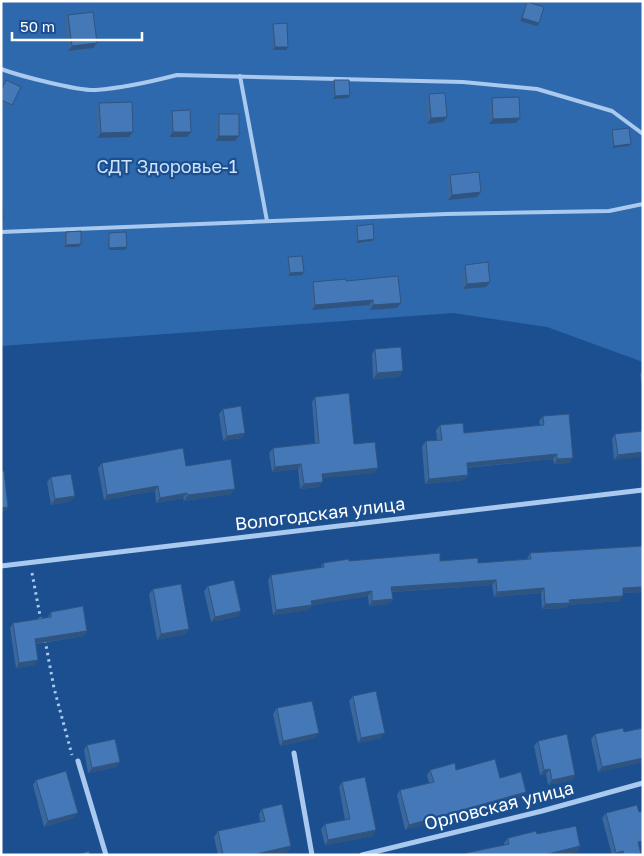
<svg xmlns="http://www.w3.org/2000/svg" width="644" height="856" font-family="'Golos Text',sans-serif">
	<style>
		.green { fill: #2e69ad }
		.lines { fill: none; stroke-linecap: round; stroke-linejoin: round }
		.path { stroke: #a9c9ee; stroke-width: 3; stroke-dasharray: 2.5 4; stroke-linecap: butt }
		.service { stroke: #a9c9ee; stroke-width: 4 }
		.minor { stroke: #a9c9ee; stroke-width: 5 }
		.wall { fill: #3a679d }
		.shaded-wall { fill: #305480 }
		.building { fill: #4478b7; stroke: #305480 }
		.labels { text-anchor: middle; stroke-width: 4.5; stroke-linejoin: round; paint-order: stroke }
		.park-label { font-size: 18px; fill: #cfe3fa; stroke: #1b4f8f }
		.street-label { font-size: 18px; fill: #fff; stroke: #1b4f8f }
	</style>
	<rect width="100%" height="100%" fill="#1b4f8f"/>
	<path class="green" d="M1,1H643V362L547,327L453,313L1,346Z"/>
	<g class="lines">
		<g class="path">
			<path d="M32,573L41,621"/>
			<path d="M45,640L54,688L72,755"/>
		</g>
		<g class="service">
			<path d="M1,69C20,76 78,91 96,90C123,88 150,82 177,75L463,82L537,89L612,111L643,134"/>
			<path d="M240,76L267,221"/>
			<path d="M1,232L446,214L609,211L643,204"/>
		</g>
		<g class="minor">
			<path d="M1,566L643,490"/>
			<path d="M294,753L312,855"/>
			<path d="M78,761L106,855"/>
			<path d="M362,855L542,811L643,783"/>
		</g>
	</g>
	<g class="wall">
		<path d="M527,2L539,23L537,26L520,21L525,4Z"/>
		<path d="M68,15L97,43L93,48L68,51L64,20Z"/>
		<path d="M273,24L288,47L286,50H273L272,26Z"/>
		<path d="M6,80L12,105L10,108L1,104V90Z"/>
		<path d="M334,80L350,95L348,98L333,99L332,83Z"/>
		<path d="M429,94L443,122L427,124L425,99Z"/>
		<path d="M492,98L516,123L489,124V103Z"/>
		<path d="M99,103L133,132L129,137L97,138L96,108Z"/>
		<path d="M172,111L191,132L187,137H169V116Z"/>
		<path d="M219,114L235,141H215V119Z"/>
		<path d="M612,130L629,146L612,148L610,133Z"/>
		<path d="M450,175L477,197L448,200L446,180Z"/>
		<path d="M357,226L374,239L372,241L356,243L355,228Z"/>
		<path d="M66,232L79,247H64V234Z"/>
		<path d="M109,233L127,247L125,250H108L107,235Z"/>
		<path d="M288,257L302,275L288,276L286,260Z"/>
		<path d="M465,265L486,287L463,289L461,270Z"/>
		<path d="M346,281L401,303L397,308L370,310L369,305L312,310L310,288L313,282Z"/>
		<path d="M375,349L403,371L399,377L373,379L372,354Z"/>
		<path d="M643,370V393L640,374Z"/>
		<path d="M315,397L354,444L378,468L374,473L322,478L319,487L300,489L298,469L272,472L269,453L273,448L315,443L312,402Z"/>
		<path d="M223,409L245,433L241,438L223,441L219,414Z"/>
		<path d="M543,416L573,458L569,463L554,464L553,459L467,468L468,475L464,480L425,484L422,446L426,441L437,440L436,430L440,425L464,433L540,425L539,421Z"/>
		<path d="M643,431L614,460L612,439L615,434Z"/>
		<path d="M102,463L186,466L235,489L231,494L184,501L183,498L156,503L155,491L104,500L98,468Z"/>
		<path d="M51,477L75,496L71,501L51,505L47,482Z"/>
		<path d="M643,546V592L623,593L620,601L568,605L566,608L542,609L541,593L494,597L492,585L392,592L393,599L389,604L369,606L368,596L312,605L308,610L273,615L268,580L271,575L320,568L323,563L349,561H440L478,563L527,559L530,553Z"/>
		<path d="M208,586L241,611L238,616L211,622L204,591Z"/>
		<path d="M153,589L186,634L157,640L149,594Z"/>
		<path d="M51,612L84,636L36,644L35,665L16,668L10,628L13,623L47,618Z"/>
		<path d="M353,696L381,738L358,743L349,701Z"/>
		<path d="M277,708L315,738L280,746L273,714Z"/>
		<path d="M643,728V762L598,772L591,739L595,734L624,732Z"/>
		<path d="M538,741L575,775L572,780L548,785L546,774L540,775L534,746Z"/>
		<path d="M87,745L120,762L116,767L88,773L84,750Z"/>
		<path d="M430,770L500,778L526,792L522,797L405,830L397,795L400,790L429,783L427,775Z"/>
		<path d="M36,780L74,818L44,827L33,785Z"/>
		<path d="M342,782L373,836L325,845L321,829L325,824L345,820L339,787Z"/>
		<path d="M262,809L291,846L287,852L273,855H218L214,837L218,831L260,822L259,814Z"/>
		<path d="M606,813L639,846L641,855H612L602,818Z"/>
		<path d="M537,834L580,846L577,852L563,855H465L466,853L504,845V843L508,838Z"/>
	</g>
	<g class="shaded-wall">
		<path d="M522,18L539,23L537,26L520,21Z"/>
		<path d="M97,43L93,48L68,51L72,46Z"/>
		<path d="M275,47H288L286,50H273Z"/>
		<path d="M350,95L348,98L333,99L335,96Z"/>
		<path d="M447,117L443,122L427,124L431,118Z"/>
		<path d="M520,118L516,123L489,124L493,119Z"/>
		<path d="M133,132L129,137L97,138L101,133Z"/>
		<path d="M173,132H191L187,137H169Z"/>
		<path d="M219,136H239L235,141H215Z"/>
		<path d="M631,144L629,146L612,148L614,146Z"/>
		<path d="M481,192L477,197L448,200L452,195Z"/>
		<path d="M374,239L372,241L356,243L358,241Z"/>
		<path d="M81,244L79,247H64L66,245Z"/>
		<path d="M127,247L125,250H108L109,248Z"/>
		<path d="M304,272L302,275L288,276L290,273Z"/>
		<path d="M490,282L486,287L463,289L467,284Z"/>
		<path d="M373,300L369,305L312,310L315,305Z"/>
		<path d="M401,303L397,308L370,310L373,305Z"/>
		<path d="M403,371L399,377L373,379L377,373Z"/>
		<path d="M245,433L241,438L223,441L227,436Z"/>
		<path d="M643,452V457L614,460L618,455Z"/>
		<path d="M557,454L553,459L463,468L467,463Z"/>
		<path d="M573,458L569,463L554,464L557,459Z"/>
		<path d="M301,464L298,469L272,472L275,467Z"/>
		<path d="M378,468L374,473L318,479L322,474Z"/>
		<path d="M468,475L464,480L425,484L429,479Z"/>
		<path d="M323,482L319,487L300,489L304,484Z"/>
		<path d="M158,486L155,491L104,500L107,495Z"/>
		<path d="M235,489L231,494L184,501L188,495Z"/>
		<path d="M187,493L183,498L156,503L160,498Z"/>
		<path d="M75,496L71,501L51,505L55,499Z"/>
		<path d="M8,507L4,512L1,513V508Z"/>
		<path d="M496,580L492,585L388,592L391,587Z"/>
		<path d="M643,587V592L619,593L623,588Z"/>
		<path d="M544,588L541,593L494,597L497,592Z"/>
		<path d="M372,591L368,596L312,605L308,610L273,615L276,610L311,601Z"/>
		<path d="M623,596L620,601L568,605L566,608L542,609L545,604L569,600Z"/>
		<path d="M393,599L389,604L369,606L372,601Z"/>
		<path d="M241,611L238,616L211,622L215,617Z"/>
		<path d="M189,629L186,634L157,640L161,634Z"/>
		<path d="M87,631L84,636L32,644L35,639Z"/>
		<path d="M38,660L35,665L16,668L19,663Z"/>
		<path d="M319,733L315,738L280,746L283,741Z"/>
		<path d="M385,733L381,738L358,743L361,738Z"/>
		<path d="M643,758V762L598,772L602,767Z"/>
		<path d="M120,762L116,767L88,773L92,768Z"/>
		<path d="M550,769L546,774L540,775L544,770Z"/>
		<path d="M575,775L572,780L548,785L552,780Z"/>
		<path d="M526,792L522,797L405,830L409,825Z"/>
		<path d="M78,813L74,818L44,827L48,821Z"/>
		<path d="M376,830L373,836L325,845L328,840Z"/>
		<path d="M643,840V845L634,847L638,842Z"/>
		<path d="M291,846L287,852L273,855H252Z"/>
		<path d="M580,846L577,852L563,855H544Z"/>
		<path d="M623,851L620,855H614L616,853Z"/>
	</g>
	<g class="building">
		<path d="M527,2L544,7L539,23L522,18Z"/>
		<path d="M93,12L97,43L72,46L68,15Z"/>
		<path d="M287,23L288,47H275L273,24Z"/>
		<path d="M6,80L21,87L12,105L1,100V91Z"/>
		<path d="M334,80H349L350,95L335,96Z"/>
		<path d="M445,93L447,117L431,118L429,94Z"/>
		<path d="M519,97L520,118L493,119L492,98Z"/>
		<path d="M132,102L133,132L101,133L99,103Z"/>
		<path d="M190,110L191,132H173L172,111Z"/>
		<rect x="219" y="114" width="20" height="22"/>
		<path d="M629,128L631,144L614,146L612,130Z"/>
		<path d="M479,172L481,192L452,195L450,175Z"/>
		<path d="M1,203H2L3,220H1Z"/>
		<path d="M373,224L374,239L358,241L357,226Z"/>
		<path d="M81,231V244L66,245V232Z"/>
		<path d="M126,232L127,247L109,248V233Z"/>
		<path d="M302,256L304,272L290,273L288,257Z"/>
		<path d="M488,262L490,282L467,284L465,265Z"/>
		<path d="M398,276L401,303L373,305V300L315,305L313,282L346,279V281Z"/>
		<path d="M401,347L403,371L377,373L375,349Z"/>
		<path d="M349,393L354,444L375,442L378,468L322,474L323,482L304,484L301,464L275,467L273,448L319,443L315,397Z"/>
		<path d="M241,406L245,433L227,436L223,409Z"/>
		<path d="M569,414L573,458L557,459V454L467,463L468,475L429,479L426,441L442,440L440,425L463,423L464,433L544,425L543,416Z"/>
		<path d="M643,431V452L618,455L615,434Z"/>
		<path d="M183,448L186,466L231,459L235,489L188,495L187,493L160,498L158,486L107,495L102,463Z"/>
		<path d="M1,471H4L8,507L1,508Z"/>
		<path d="M71,474L75,496L55,499L51,477Z"/>
		<path d="M643,546V587L623,588V596L569,600L570,603L545,604L544,588L497,592L496,580L391,587L393,599L372,601V591L311,601L312,605L276,610L271,575L324,567L323,563L349,559V561L440,553V561L478,558V563L531,559L530,553Z"/>
		<path d="M234,580L241,611L215,617L208,586Z"/>
		<path d="M181,584L189,629L161,634L153,589Z"/>
		<path d="M83,606L87,631L35,639L38,660L19,663L13,623L51,617V612Z"/>
		<path d="M376,691L385,733L361,738L353,696Z"/>
		<path d="M312,701L319,733L283,741L277,708Z"/>
		<path d="M623,728L624,732L643,728V758L602,767L595,734Z"/>
		<path d="M567,734L575,775L552,780L550,769L544,770L538,741Z"/>
		<path d="M115,739L120,762L92,768L87,745Z"/>
		<path d="M495,759L500,778L521,772L526,792L409,825L400,790L434,782L430,770L455,763L456,770Z"/>
		<path d="M66,771L78,813L48,821L36,780Z"/>
		<path d="M365,777L376,830L328,840L325,824L350,819L342,782Z"/>
		<path d="M282,804L291,846L252,855H223L218,831L265,821L262,809Z"/>
		<path d="M637,805L639,812L643,811V841L638,842L641,854L624,855L623,851L616,853L606,813Z"/>
		<path d="M576,826L580,846L544,855H467L466,853L509,844L508,838L536,831L537,834Z"/>
		<path d="M89,851L90,855H76Z"/>
	</g>
	<g class="labels">
		<g class="park-label">
			<text x="167" y="173">СДТ Здоровье-1</text>
		</g>
		<g class="street-label">
			<text transform="translate(320 514) rotate(-7)" y="6">Вологодская улица</text>
			<text transform="translate(499 806) rotate(-14)" y="6">Орловская улица</text>
		</g>
	</g>
	<rect width="644" height="856" fill="none" stroke="#ffffff" stroke-width="5"/>
	<path d="M12 32v8h130v-8" fill="none" stroke="#ffffff" stroke-width="2.5"/>
	<text x="20" y="32" font-size="15" fill="#ffffff" stroke="#1b4f8f" stroke-width="4" paint-order="stroke">50 m</text>
</svg>
